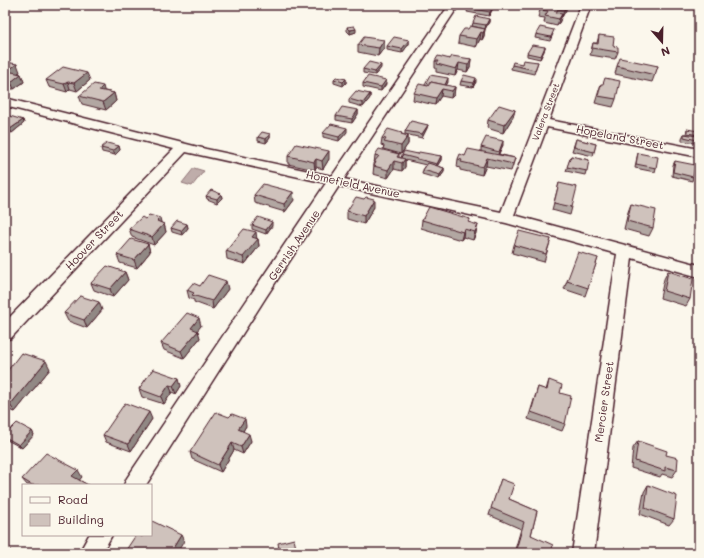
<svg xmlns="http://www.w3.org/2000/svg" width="704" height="558" font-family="Mali,sans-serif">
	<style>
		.water { fill: #bfadaa; stroke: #907477 }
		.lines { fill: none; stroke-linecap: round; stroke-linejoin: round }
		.street-casing { stroke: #4a1f2b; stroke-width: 3 }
		.street { fill: #fbf7ec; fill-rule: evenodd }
		.wall { fill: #b2a7a2; stroke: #4a1f2b }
		.shaded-wall { fill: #918884; stroke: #4a1f2b }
		.building { fill: #cfc2bc; stroke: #4a1f2b }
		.labels { text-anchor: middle; stroke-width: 3; stroke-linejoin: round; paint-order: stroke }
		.far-street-label { font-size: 9px; fill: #4a1f2b; stroke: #fbf7ec }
		.street-label { font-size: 11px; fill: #4a1f2b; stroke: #fbf7ec }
	</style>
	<rect width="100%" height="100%" fill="#fbf7ec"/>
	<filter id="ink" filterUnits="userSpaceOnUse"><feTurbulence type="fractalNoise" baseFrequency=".025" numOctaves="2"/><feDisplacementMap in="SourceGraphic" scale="8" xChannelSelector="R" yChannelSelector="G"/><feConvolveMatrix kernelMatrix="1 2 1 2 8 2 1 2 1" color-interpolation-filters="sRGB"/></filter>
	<g filter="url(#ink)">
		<path class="water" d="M194,168L204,171L192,186L182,183Z"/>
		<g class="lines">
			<g class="street-casing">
				<g id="street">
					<path d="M449,5H459L344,179L501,212L581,5H591L549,120L699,149V157L547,127L514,215L699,265V277L632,258L594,553H572L617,254L506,223L339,186L266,297L146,485H124L127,478L326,183L186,152L11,338L5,340V322L174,149L5,106V98L206,149L332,176Z"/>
					<path d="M89,535H112L102,553H79Z"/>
				</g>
			</g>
			<use href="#street" class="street"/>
		</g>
		<g class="wall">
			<path d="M543,5L566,10L562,17H561L560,21L557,26L544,23L545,18L538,17L540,10Z"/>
			<path d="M493,7L492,10L489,16L467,12L468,8Z"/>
			<path d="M489,19V22L485,29L472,26L473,23Z"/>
			<path d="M347,27L356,32L350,34L347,31Z"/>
			<path d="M468,29H485L484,36L482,40L480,39L476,47L458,43L459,36Z"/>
			<path d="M536,34H553L550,41L535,38Z"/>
			<path d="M599,35L613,46L618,52L615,59L590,55L593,43H597Z"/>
			<path d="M384,40V48L378,56L358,52V45Z"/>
			<path d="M409,40V44L402,53L387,50V46Z"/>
			<path d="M545,47L544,51L540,59L527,56V53Z"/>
			<path d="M450,59H471L470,67L467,72L458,70L455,76L436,72V68H435V61Z"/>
			<path d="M538,62L534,74L511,69L512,65L522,64Z"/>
			<path d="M5,63L20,72L17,73L21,74L24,82L14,89H5Z"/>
			<path d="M617,66H658L652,82L615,74Z"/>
			<path d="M381,68L375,75L363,73V69Z"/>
			<path d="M334,79H346V83L343,86L334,83Z"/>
			<path d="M46,80H90L77,91L70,89L67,92L49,87Z"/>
			<path d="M461,81L476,82L473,87L460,85Z"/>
			<path d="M426,82H448L446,85L455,87L454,95L451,98L441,96L435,105L413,100L414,93L425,85Z"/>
			<path d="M363,83L386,84L381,91L363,87Z"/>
			<path d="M601,84L616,99L613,107L595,103Z"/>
			<path d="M105,91L114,93L116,101L106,110L82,104L79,96Z"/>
			<path d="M370,94V98L363,107L349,103V99Z"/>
			<path d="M358,110V114L352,123L336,120V116Z"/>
			<path d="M515,110L513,117L503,133L487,128L488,120Z"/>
			<path d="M5,119L23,120L24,123L12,133L5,131Z"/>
			<path d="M428,125L427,128L422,138L405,134V131Z"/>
			<path d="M687,129L699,135L695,143L682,141V138L684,134H686Z"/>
			<path d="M347,132L339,141L323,137V133Z"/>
			<path d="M270,134V138L266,143L258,141V137Z"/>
			<path d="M402,134L408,136V144L401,154L383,149L384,146L381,145L382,138Z"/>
			<path d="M576,139L596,144L593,156L572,151Z"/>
			<path d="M503,145L498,154L515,158L513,165L511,171L486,166L482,175L460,170V168L457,167L458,159L465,156L481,151V147Z"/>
			<path d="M119,146L120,150L115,155L102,152L101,148Z"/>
			<path d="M638,153L656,168L655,172L635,168L637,157Z"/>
			<path d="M399,154V157L401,158L402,155L418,154L441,156V160L437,166L444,168V172L439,179L422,174L423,170L426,165L405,160V167L402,171L394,169L388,178L373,174L375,155Z"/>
			<path d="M288,156L329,159L323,169L316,167L315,170L288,164Z"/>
			<path d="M571,156L589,160L585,175L566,171Z"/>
			<path d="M675,161L693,177L692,181L672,176L673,165Z"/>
			<path d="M559,183L572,207L570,215L552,210Z"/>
			<path d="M221,194L222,198L217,203L207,199L206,196Z"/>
			<path d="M254,195L294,200L285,212L255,203Z"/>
			<path d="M631,204L653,228L649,236L624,229L628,212Z"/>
			<path d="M374,207L364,224L347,219V211Z"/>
			<path d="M470,219L469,223L476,233L473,240L463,237L461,240L421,228L422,220Z"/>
			<path d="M161,223L164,224L166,232L154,245L132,237L129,229Z"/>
			<path d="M187,224L188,228L182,235L172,232L171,228Z"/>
			<path d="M252,225L272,226L266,234L252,229Z"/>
			<path d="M256,238L258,239L259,246L245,264L227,259L226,251Z"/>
			<path d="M551,239L544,262L512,253L514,245Z"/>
			<path d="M148,244L150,252L137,268L120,263L117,255Z"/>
			<path d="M598,258L585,296L564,289L567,281Z"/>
			<path d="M668,271L690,299L686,306L660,298L664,279Z"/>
			<path d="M125,272L128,280L113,297L94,290L91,283Z"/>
			<path d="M200,286L228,289L213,309L194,302V300L189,298L187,290Z"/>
			<path d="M102,310L87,328L68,321L64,313Z"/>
			<path d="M201,326L197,330L200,338L184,358L164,350L161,343Z"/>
			<path d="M50,369L15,412L5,409V374Z"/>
			<path d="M153,369L181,386L176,394L172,392L164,404L142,397L139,389Z"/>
			<path d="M549,380L560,393L565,424L562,431L528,419L538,387L546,390Z"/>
			<path d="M152,419L131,451L106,442L103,435Z"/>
			<path d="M246,426L243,431L251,441L243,454L234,450L221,472L192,459L190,452Z"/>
			<path d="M32,431L34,435L22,448L7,440L5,437V435Z"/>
			<path d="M638,441L666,455L677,470L672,477L662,474L660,477L631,468L633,448Z"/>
			<path d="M82,477L79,480L88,485H27L22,479Z"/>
			<path d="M501,479L509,499L537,511L531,535L551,553H514L521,529L489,515Z"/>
			<path d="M648,485L674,519L669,525L640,514L644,492Z"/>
		</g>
		<g class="shaded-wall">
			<path d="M567,5L566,10L562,17L564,10Z"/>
			<path d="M493,7L492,10L489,16L490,12Z"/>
			<path d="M562,14L560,21L557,26L559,19Z"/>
			<path d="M489,19V22L485,29L486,25Z"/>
			<path d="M356,29V32L350,34V30Z"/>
			<path d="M485,29L484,36L482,40L483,33Z"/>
			<path d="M481,32L480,39L476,47L477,39Z"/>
			<path d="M384,40V48L378,56L379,48Z"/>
			<path d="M409,40V44L402,53V49Z"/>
			<path d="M545,47L544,51L540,59L541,56Z"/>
			<path d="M471,59L470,67L467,72L468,65Z"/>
			<path d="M459,63L458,70L455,76L456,69Z"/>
			<path d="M17,64L20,72L10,78L7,71Z"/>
			<path d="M381,65V68L375,75V72Z"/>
			<path d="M87,73L90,80L77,91L74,83Z"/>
			<path d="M21,74L24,82L14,89L11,82Z"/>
			<path d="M448,78V82L444,90V86Z"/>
			<path d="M476,78V82L473,87L474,83Z"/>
			<path d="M346,79V83L343,86V82Z"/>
			<path d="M386,80V84L381,91V87Z"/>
			<path d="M68,82L70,89L67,92L64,84Z"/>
			<path d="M103,86L105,94L99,90Z"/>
			<path d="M455,87L454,95L451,98L452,91Z"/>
			<path d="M442,89L441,96L435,105L436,98Z"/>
			<path d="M114,93L116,101L106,110L103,102Z"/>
			<path d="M370,94V98L363,107V103Z"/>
			<path d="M358,110V114L352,123V119Z"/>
			<path d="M515,110L513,117L503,133L504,125Z"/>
			<path d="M23,120L24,123L12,133L10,129Z"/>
			<path d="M428,125L427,128L422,138V134Z"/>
			<path d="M347,128V132L339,141V137Z"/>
			<path d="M270,134V138L266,143V139Z"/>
			<path d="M408,136V144L401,154V146Z"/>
			<path d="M503,141V145L498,156L499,152Z"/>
			<path d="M119,146L120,150L115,155L113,151Z"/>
			<path d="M329,151V159L323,169L322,161Z"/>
			<path d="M441,156V160L436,168L437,164Z"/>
			<path d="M487,158L486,166L482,175L483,167Z"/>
			<path d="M316,159V167L315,170L314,162Z"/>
			<path d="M405,159V167L402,171V163Z"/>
			<path d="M394,161V169L388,178V170Z"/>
			<path d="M444,168V172L439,179L440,175Z"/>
			<path d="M293,192L294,200L285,212L284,204Z"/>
			<path d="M221,194L222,198L217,203V199Z"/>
			<path d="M374,199V207L364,224V216Z"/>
			<path d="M160,218L162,226L157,221Z"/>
			<path d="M272,222V226L266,234V230Z"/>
			<path d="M164,224L166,232L154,245L152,237Z"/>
			<path d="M187,224L188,228L182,235L181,231Z"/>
			<path d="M478,225L476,233L473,240L475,232Z"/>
			<path d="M464,229L463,237L461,240L463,232Z"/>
			<path d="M256,232L257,240L258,239L259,246L245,264L243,257L252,237Z"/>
			<path d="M148,244L150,252L137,268L134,260Z"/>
			<path d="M125,272L128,280L113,297L110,289Z"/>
			<path d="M226,281L228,289L213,309L212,301Z"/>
			<path d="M99,302L102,310L87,328L84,320Z"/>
			<path d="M199,318L201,326L193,336L191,328Z"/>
			<path d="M198,331L200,338L184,358L181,351Z"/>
			<path d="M46,361L50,369L15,412L10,405Z"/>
			<path d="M179,378L181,386L176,394L173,386Z"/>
			<path d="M169,385L172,392L164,404L161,397Z"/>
			<path d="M149,412L152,419L131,451L128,444Z"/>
			<path d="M245,419L246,426L240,436L238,429Z"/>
			<path d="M32,431L34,435L22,448L19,445Z"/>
			<path d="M249,434L251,441L243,454L241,447Z"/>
			<path d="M232,443L234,450L221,472L218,465Z"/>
			<path d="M78,470L82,477L77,483L72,476Z"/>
			<path d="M181,535L184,541L177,553H170Z"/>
			<path d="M10,550L13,553H8Z"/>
		</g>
		<g class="building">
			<path d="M470,5H482L493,7L490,12L468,8Z"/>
			<path d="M543,5L551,6V5H567L564,10L558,9L556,13L562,14L559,19L545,16L548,11L540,10Z"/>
			<path d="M476,16L489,19L486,25L473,23Z"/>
			<path d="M354,26L356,29L350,30L347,27Z"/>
			<path d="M470,26L485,29L483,33L481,32L477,39L459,36L464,29H468Z"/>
			<path d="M540,27L554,30L551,37L536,34Z"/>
			<path d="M599,35L614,37L613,46L618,47V52L592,48L593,43L598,44Z"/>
			<path d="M364,37L384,40L379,48L358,45Z"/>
			<path d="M394,37L409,40L402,49L387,46Z"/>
			<path d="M532,45L545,47L541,56L527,53Z"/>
			<path d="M438,56L450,59L452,56L471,59L468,65L459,63L456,69L437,64L439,61H435Z"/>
			<path d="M620,58L658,66L655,75L617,66Z"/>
			<path d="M523,60L538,62L535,70L512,65L513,62L522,64Z"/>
			<path d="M6,62L17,64L7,71L21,74L11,82L5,81V63Z"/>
			<path d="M369,62L381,65L375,72L363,69Z"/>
			<path d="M63,67L87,73L74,83L68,82L64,84L46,80Z"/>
			<path d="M430,75L448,78L445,85L431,82L430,83L426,82Z"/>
			<path d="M464,75L476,78L474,83L461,81Z"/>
			<path d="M368,76L386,80L381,87L363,83Z"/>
			<path d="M336,77L346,79L343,82L334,79Z"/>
			<path d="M605,78L620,81L616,99L598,96L601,84H603Z"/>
			<path d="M431,82L455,87L452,91L442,89L436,98L414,93L419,84L428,86Z"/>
			<path d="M94,84L103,86L99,90L114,93L103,102L79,96Z"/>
			<path d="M356,91L370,94L363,103L349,99Z"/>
			<path d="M499,105L515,110L504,125L488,120Z"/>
			<path d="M342,107L358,110L352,119L336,116Z"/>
			<path d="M10,116L23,120L10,129L5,127V119Z"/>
			<path d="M411,121L428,125L422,134L405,131Z"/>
			<path d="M331,124L347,128L339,137L323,133Z"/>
			<path d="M388,129L402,133L401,134L408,136L401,146L384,142L386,139L382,138Z"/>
			<path d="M687,129L698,131L699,135L687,133Z"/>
			<path d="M262,132L270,134L266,139L258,137Z"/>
			<path d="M684,134L697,136V140L684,137Z"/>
			<path d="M486,137L503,141L499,152L481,147Z"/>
			<path d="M576,139L596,144L594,152L574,147Z"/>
			<path d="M107,143L119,146L113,151L101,148Z"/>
			<path d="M296,144L329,151L322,161L316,159L314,162L288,156Z"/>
			<path d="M379,149L399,154L397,157L405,159L402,163L394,161L388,170L374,166L376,162H374L379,156L375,155Z"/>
			<path d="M468,149L515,158L513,164L487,158L483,167L461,162L462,160L458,159L460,154L465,156Z"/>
			<path d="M404,151L418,154L419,152L441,156L437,164L402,155Z"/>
			<path d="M638,153L658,157L656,168L636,164Z"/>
			<path d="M571,156L589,160L587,171L567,167Z"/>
			<path d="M675,161L695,165L693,177L673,172Z"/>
			<path d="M428,163L444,168L440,175L423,170Z"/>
			<path d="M559,183L577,187L572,207L554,203Z"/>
			<path d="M263,184L293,192L284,204L254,195Z"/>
			<path d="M211,190L221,194L217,199L206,196Z"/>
			<path d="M356,197L364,199L366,197L374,199L364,216L347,211Z"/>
			<path d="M631,204L656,210L653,228L627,221Z"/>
			<path d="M429,207L470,219L468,222L478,225L475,232L464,229L463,232L422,220Z"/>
			<path d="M149,215L160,218L157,221L164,224L152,237L129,229L142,217L145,219Z"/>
			<path d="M258,217L272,222L266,230L252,225Z"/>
			<path d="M177,221L187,224L181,231L171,228Z"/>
			<path d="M244,229L256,232L252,237L258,239L243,257L226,251Z"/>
			<path d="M519,231L551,239L546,254L514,245Z"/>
			<path d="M131,239L148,244L134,260L117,255Z"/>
			<path d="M578,252L598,258L588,288L567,281Z"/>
			<path d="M107,266L125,272L110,289L91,283Z"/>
			<path d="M668,271L693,279L690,299L664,291Z"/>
			<path d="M208,275L226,281L212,301L192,295L194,293L187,290L193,283L200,286Z"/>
			<path d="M80,296L99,302L84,320L64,313Z"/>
			<path d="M187,313L199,318L191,328L198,331L181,351L161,343Z"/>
			<path d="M21,353L46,361L10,405L5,403V374Z"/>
			<path d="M153,369L179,378L173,386L169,385L161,397L139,389Z"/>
			<path d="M549,380L562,385L560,393L571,396L565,424L531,412L538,387L547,390Z"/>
			<path d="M125,403L149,412L128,444L103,435Z"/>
			<path d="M216,412L229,417L232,414L245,419L238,429L249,434L241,447L232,443L218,465L190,452Z"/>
			<path d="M17,423L32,431L19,445L5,437V435Z"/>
			<path d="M638,441L667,451L666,455L678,458L677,470L665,467V471L635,461Z"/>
			<path d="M46,453L78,470L72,476L88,485H32L22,479Z"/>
			<path d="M501,479L514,484L509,499L537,511L531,535L553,545L551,553H515L524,522L491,508Z"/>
			<path d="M648,485L677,496L674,519L645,508Z"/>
			<path d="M152,521L181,535L170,553H131H132L126,550L136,535H139L142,537L143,535H151V523Z"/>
			<path d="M294,539L297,553H272V550L279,549L278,543Z"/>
			<path d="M5,547L10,550L8,553H5Z"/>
		</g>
	</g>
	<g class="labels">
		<g class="far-street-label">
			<text transform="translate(546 112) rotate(-69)" y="3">Valera Street</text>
		</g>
		<g class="street-label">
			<text transform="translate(620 137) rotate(11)" y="4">Hopeland Street</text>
			<text transform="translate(353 184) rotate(12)" y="4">Homefield Avenue</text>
			<text transform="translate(94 240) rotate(-46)" y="4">Hoover Street</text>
			<text transform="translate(294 245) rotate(-56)" y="4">Gerrish Avenue</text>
			<text transform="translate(604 402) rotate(-82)" y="4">Mercier Street</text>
		</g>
	</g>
	<rect width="704" height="558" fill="none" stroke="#fbf7ec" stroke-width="20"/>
	<rect x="10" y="10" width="684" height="538" fill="none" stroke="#4a1f2b" stroke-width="1.5" filter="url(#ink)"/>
	<rect x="22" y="484" width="130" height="52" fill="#fbf7ec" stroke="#b4a19f"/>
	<rect x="30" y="497" width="20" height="6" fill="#fbf7ec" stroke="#b4a19f"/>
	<text x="58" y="504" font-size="12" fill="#4a1f2b">Road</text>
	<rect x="30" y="514" width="20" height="12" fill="#cfc2bc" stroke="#b4a19f"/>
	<text x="58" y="524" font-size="12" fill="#4a1f2b">Building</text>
	<g transform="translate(662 42) rotate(160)" stroke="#fbf7ec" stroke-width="3" paint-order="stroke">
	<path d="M0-3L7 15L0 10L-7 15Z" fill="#4a1f2b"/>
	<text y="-6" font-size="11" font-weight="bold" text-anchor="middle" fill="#4a1f2b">N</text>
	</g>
</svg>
